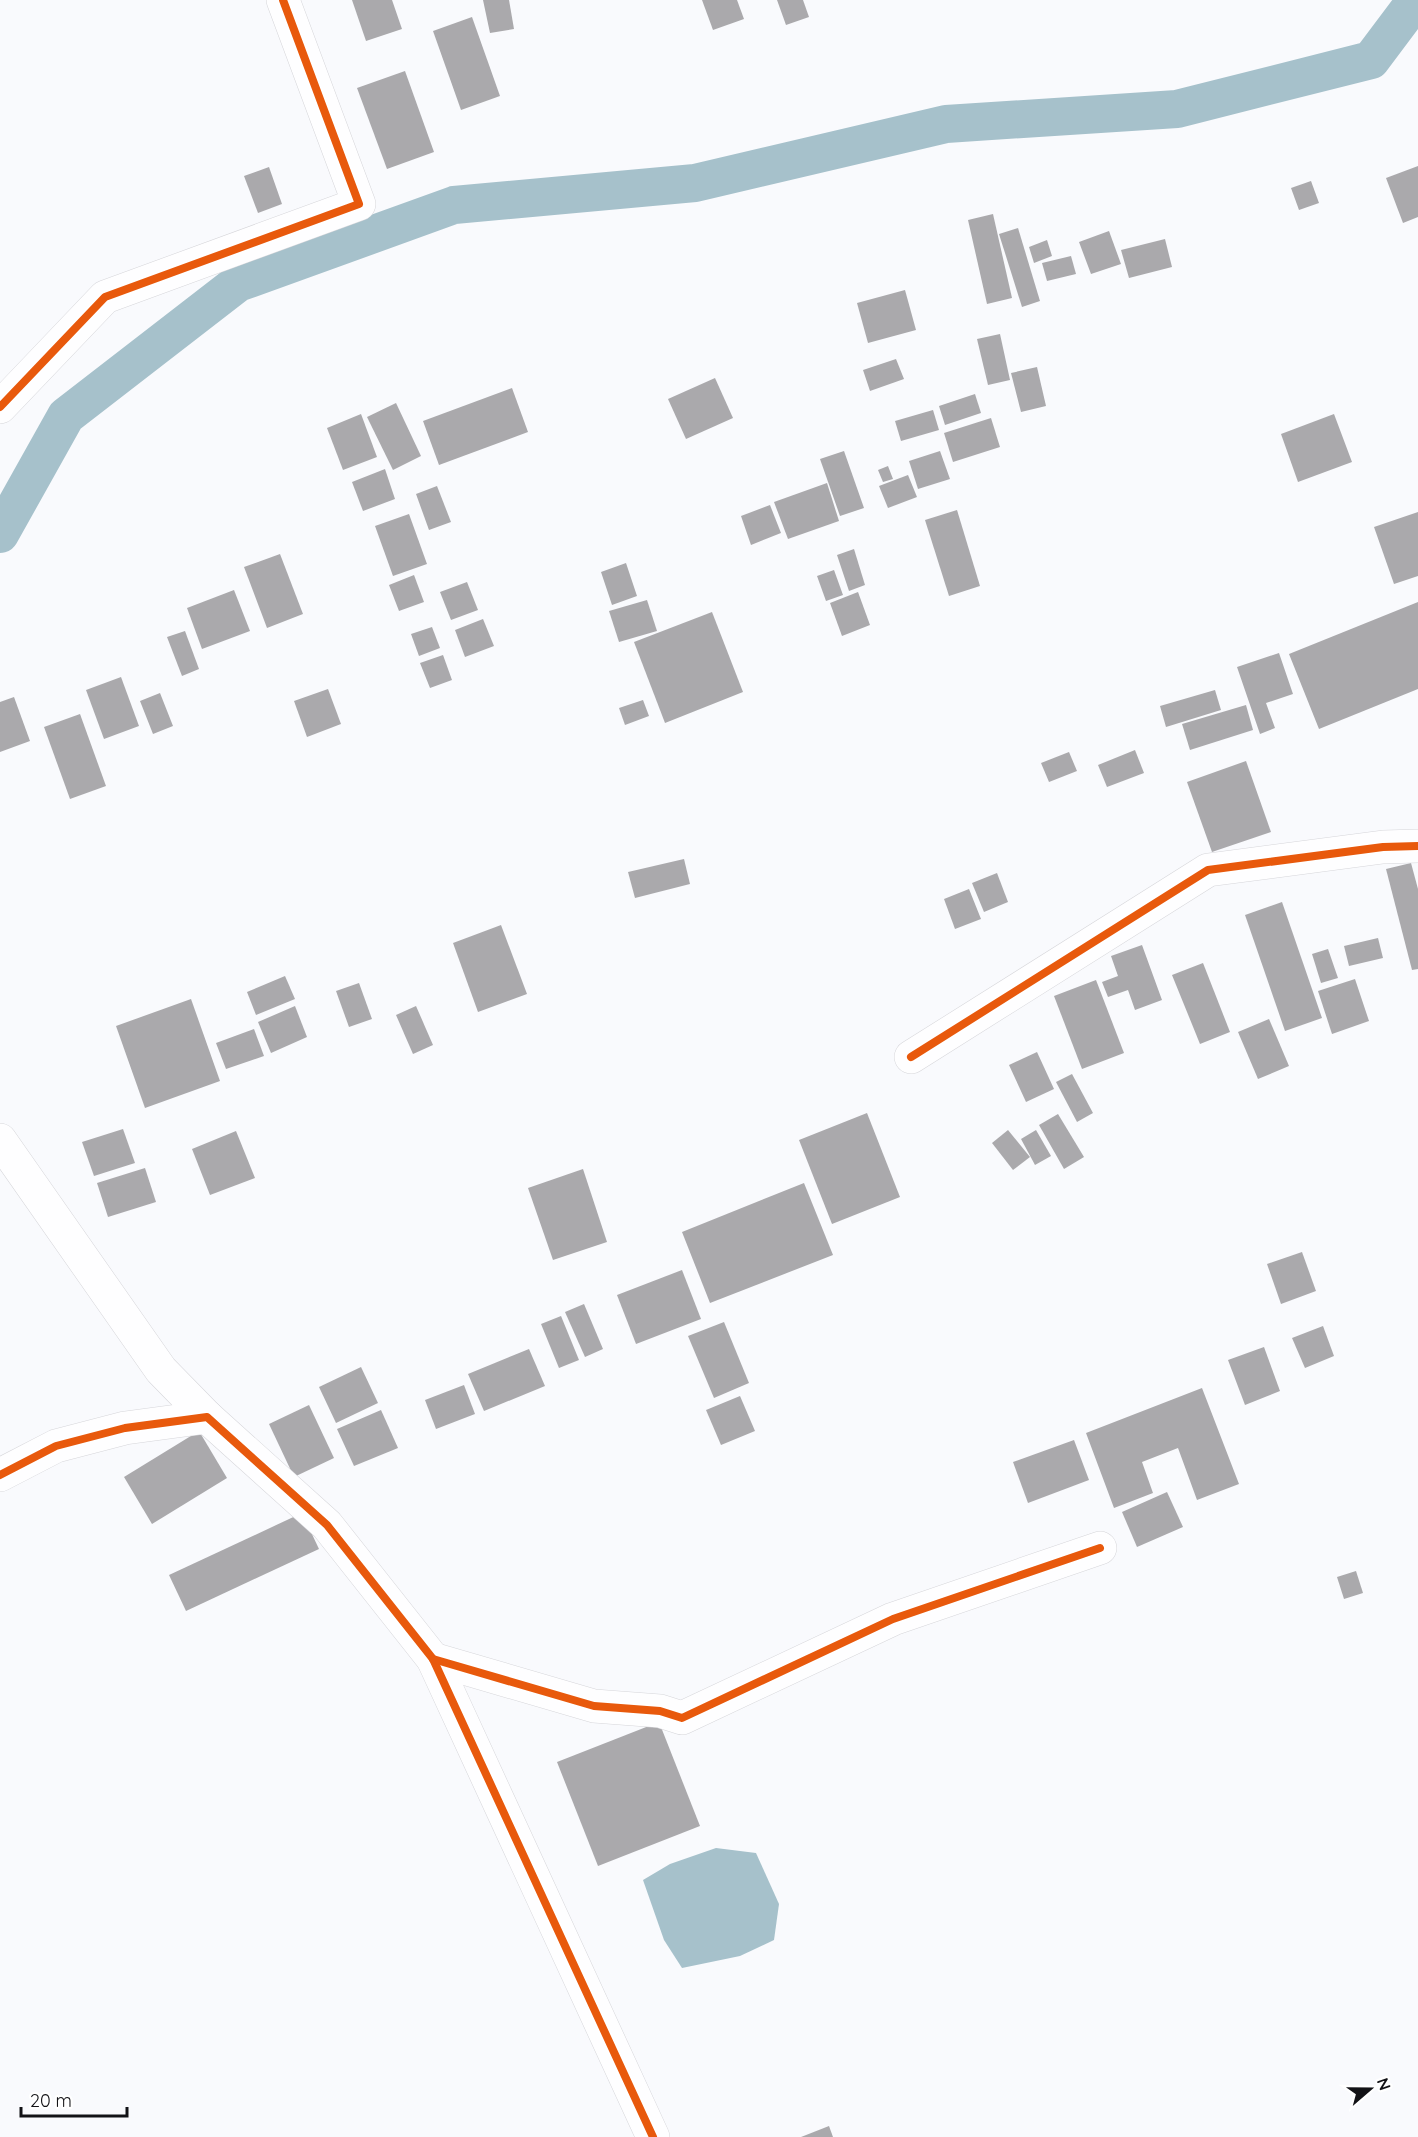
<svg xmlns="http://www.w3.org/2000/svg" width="1418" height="2137" font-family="Quicksand,sans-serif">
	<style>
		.water { fill: #a6c1cb }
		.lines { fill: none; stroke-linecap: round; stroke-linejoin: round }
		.canal { stroke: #a6c1cb; stroke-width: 38 }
		.building { fill: #aaa9ac }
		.minor-casing { stroke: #d6d6da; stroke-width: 34 }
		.minor { stroke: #fefeff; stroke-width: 33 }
		.cycleway-casing { stroke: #fff; stroke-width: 11 }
		.cycleway { stroke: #e8590c; stroke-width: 8 }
	</style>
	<rect width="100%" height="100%" fill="#f9fafd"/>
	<path class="water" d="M716,1848L756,1853L779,1904L774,1940L740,1956L682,1968L664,1940L643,1880L670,1864Z"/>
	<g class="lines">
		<path class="canal" d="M0,534L66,416L238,283L454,205L695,183L946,124L1177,109L1371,60L1416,0"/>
	</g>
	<g class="building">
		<path d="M352,0H392L402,29L366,41Z"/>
		<path d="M483,0H509L514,29L490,33Z"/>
		<path d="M702,0H737L744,19L713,30Z"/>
		<path d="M777,0H803L809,17L786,25Z"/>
		<path d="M472,17L500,96L461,110L433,31Z"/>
		<path d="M405,71L434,152L387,169L357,88Z"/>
		<path d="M1418,166V217L1403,223L1386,178Z"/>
		<path d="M269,167L282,204L258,213L244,176Z"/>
		<path d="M1311,181L1319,203L1299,210L1291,188Z"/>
		<path d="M993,214L1012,298L987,304L968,220Z"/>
		<path d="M1018,228L1040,301L1022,307L999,234Z"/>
		<path d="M1109,231L1121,264L1091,274L1079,242Z"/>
		<path d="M1165,239L1172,267L1129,278L1121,250Z"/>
		<path d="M1047,240L1052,256L1034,263L1029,247Z"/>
		<path d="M1071,256L1076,274L1047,281L1042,263Z"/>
		<path d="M905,290L916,330L868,343L857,303Z"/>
		<path d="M1000,334L1010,380L988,385L977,339Z"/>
		<path d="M896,359L904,379L870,391L863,370Z"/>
		<path d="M1037,367L1046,406L1021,412L1011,373Z"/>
		<path d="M715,378L733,418L686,439L668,399Z"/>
		<path d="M512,388L528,432L439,465L423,421Z"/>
		<path d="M975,394L981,413L945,425L939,406Z"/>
		<path d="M396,403L421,456L393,470L367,417Z"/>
		<path d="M933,410L939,430L901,441L895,421Z"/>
		<path d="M361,414L377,457L343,470L327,428Z"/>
		<path d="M1334,414L1352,462L1298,482L1281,434Z"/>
		<path d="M991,418L1000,447L953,462L944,433Z"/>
		<path d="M844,451L864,508L840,516L820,459Z"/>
		<path d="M940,451L950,479L918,489L909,461Z"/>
		<path d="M888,466L893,479L883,482L878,470Z"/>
		<path d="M385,469L395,499L363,511L352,482Z"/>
		<path d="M908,475L917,497L888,508L879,486Z"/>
		<path d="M827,483L839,521L788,539L774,502Z"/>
		<path d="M437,486L451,522L429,530L416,494Z"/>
		<path d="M770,505L781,533L751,545L741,516Z"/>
		<path d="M957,510L980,586L949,596L925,520Z"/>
		<path d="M1418,512V576L1394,584L1374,527Z"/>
		<path d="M409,514L427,564L393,576L375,526Z"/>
		<path d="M854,549L865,585L849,591L837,555Z"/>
		<path d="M280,554L303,614L267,628L244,567Z"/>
		<path d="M626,563L637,596L612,605L601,572Z"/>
		<path d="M834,570L843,595L826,601L817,576Z"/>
		<path d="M414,575L424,602L399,611L389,585Z"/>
		<path d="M467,582L478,610L451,620L440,592Z"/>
		<path d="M234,590L250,631L202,649L187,608Z"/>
		<path d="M858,592L870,625L842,636L830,603Z"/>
		<path d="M647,600L657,631L619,642L609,611Z"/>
		<path d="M1418,602V689L1319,729L1289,654Z"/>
		<path d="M712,612L743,692L665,723L634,642Z"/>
		<path d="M483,619L494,646L465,657L455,630Z"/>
		<path d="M432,627L440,648L419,656L411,634Z"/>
		<path d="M185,631L199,669L182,676L167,637Z"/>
		<path d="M1279,653L1293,694L1266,703L1275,728L1260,734L1237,667Z"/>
		<path d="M443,655L452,680L430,688L420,663Z"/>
		<path d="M121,677L139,726L104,739L86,690Z"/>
		<path d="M328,689L341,724L307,737L294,701Z"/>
		<path d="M1215,690L1221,710L1166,727L1160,706Z"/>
		<path d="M160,693L173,726L153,734L140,701Z"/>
		<path d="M14,697L30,741L0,752V702Z"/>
		<path d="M643,700L649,716L625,725L619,708Z"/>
		<path d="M1246,705L1253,730L1190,750L1182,724Z"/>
		<path d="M80,714L106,786L70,799L44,727Z"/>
		<path d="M1135,750L1144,773L1107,787L1098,765Z"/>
		<path d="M1069,752L1077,771L1049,782L1041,763Z"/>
		<path d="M1246,761L1271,832L1212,852L1187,782Z"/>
		<path d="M684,859L690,884L635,898L628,872Z"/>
		<path d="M1411,863L1418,889V969L1412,970L1386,869Z"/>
		<path d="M997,873L1008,902L984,912L972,883Z"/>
		<path d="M969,889L981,919L955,929L944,899Z"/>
		<path d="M1282,902L1322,1018L1285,1031L1245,915Z"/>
		<path d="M501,925L527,994L478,1012L453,943Z"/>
		<path d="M1378,938L1383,958L1349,966L1344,946Z"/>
		<path d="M1142,945L1162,1000L1135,1010L1128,990L1108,997L1102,982L1118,976L1111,956Z"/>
		<path d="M1328,949L1338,978L1321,983L1312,954Z"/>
		<path d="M1203,963L1230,1032L1200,1044L1172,975Z"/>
		<path d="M285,976L295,999L256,1015L247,992Z"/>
		<path d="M1355,979L1369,1021L1332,1034L1318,991Z"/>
		<path d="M1096,980L1124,1053L1082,1069L1054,996Z"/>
		<path d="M359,983L372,1019L349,1027L336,991Z"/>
		<path d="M191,999L220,1081L145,1108L116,1026Z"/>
		<path d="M295,1006L307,1037L271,1053L258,1022Z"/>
		<path d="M416,1006L433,1045L413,1054L396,1015Z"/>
		<path d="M1269,1019L1289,1066L1258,1079L1238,1032Z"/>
		<path d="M254,1029L264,1056L226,1069L216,1043Z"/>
		<path d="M1037,1052L1054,1089L1026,1102L1009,1065Z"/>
		<path d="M1072,1074L1093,1113L1077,1122L1056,1082Z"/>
		<path d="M867,1113L900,1197L832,1224L799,1140Z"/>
		<path d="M1058,1114L1084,1157L1064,1169L1039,1125Z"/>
		<path d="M123,1129L135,1163L94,1176L82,1142Z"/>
		<path d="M1008,1130L1030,1157L1013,1170L992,1143Z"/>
		<path d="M1036,1130L1051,1156L1035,1165L1021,1139Z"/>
		<path d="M236,1131L255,1178L210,1195L192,1149Z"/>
		<path d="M145,1168L156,1202L108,1217L97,1183Z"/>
		<path d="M583,1169L607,1242L553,1260L528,1188Z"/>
		<path d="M804,1183L833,1255L710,1303L682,1232Z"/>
		<path d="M1302,1252L1316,1291L1281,1304L1267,1264Z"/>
		<path d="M682,1270L701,1319L636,1344L617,1295Z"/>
		<path d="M584,1304L603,1349L585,1357L565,1312Z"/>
		<path d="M561,1316L579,1360L559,1368L541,1324Z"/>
		<path d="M724,1322L749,1383L714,1398L688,1336Z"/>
		<path d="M1323,1326L1334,1356L1305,1368L1292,1338Z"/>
		<path d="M1264,1347L1280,1391L1245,1405L1228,1360Z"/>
		<path d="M529,1349L545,1386L484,1411L468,1374Z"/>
		<path d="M361,1367L378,1403L336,1423L319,1387Z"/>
		<path d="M464,1385L475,1414L436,1429L425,1400Z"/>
		<path d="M1202,1388L1239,1484L1197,1500L1178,1448L1142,1462L1153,1493L1114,1508L1086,1433Z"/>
		<path d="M740,1396L755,1431L721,1445L706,1410Z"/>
		<path d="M309,1405L334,1458L294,1477L269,1424Z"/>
		<path d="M381,1410L398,1448L354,1466L337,1429Z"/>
		<path d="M199,1431L227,1478L152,1524L124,1477Z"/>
		<path d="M1074,1440L1089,1480L1028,1503L1013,1462Z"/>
		<path d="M1167,1492L1183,1527L1137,1547L1122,1512Z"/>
		<path d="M302,1513L319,1549L186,1611L169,1575Z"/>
		<path d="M1356,1571L1363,1593L1344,1599L1337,1577Z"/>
		<path d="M659,1722L700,1826L598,1866L557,1762Z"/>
		<path d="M829,2126L833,2137H801Z"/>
	</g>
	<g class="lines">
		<g class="minor-casing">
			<g id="minor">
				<path d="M0,407L105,297L359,204L283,0"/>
				<path d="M911,1057L1208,870L1383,847L1418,846"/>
				<path d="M0,1140L161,1370L207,1417"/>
				<path d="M0,1475L56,1446L125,1428L207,1417L327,1525L433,1659L653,2137"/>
				<path d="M433,1659L594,1706L660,1711L682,1718L893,1619L1100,1548"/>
			</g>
		</g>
		<use href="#minor" class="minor"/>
		<g class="cycleway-casing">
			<g id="cycleway">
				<path d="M0,407L105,297L359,204L283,0"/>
				<path d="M911,1057L1208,870L1383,847L1418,846"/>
				<path d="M0,1475L56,1446L125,1428L207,1417L327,1525L433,1659L653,2137"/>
				<path d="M433,1659L594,1706L660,1711L682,1718L893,1619L1100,1548"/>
			</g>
		</g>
		<use href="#cycleway" class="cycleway"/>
	</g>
	<g transform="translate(1370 2089) rotate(70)" stroke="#ffffff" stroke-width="4.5" paint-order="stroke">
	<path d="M0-4.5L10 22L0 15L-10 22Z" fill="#121216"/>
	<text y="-9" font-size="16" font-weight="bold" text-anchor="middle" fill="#121216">N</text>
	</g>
	<path d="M21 2107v9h106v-9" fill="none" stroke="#121216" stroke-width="3"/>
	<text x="30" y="2107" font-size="18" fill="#121216" stroke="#ffffff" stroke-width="4.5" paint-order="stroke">20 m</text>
</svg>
